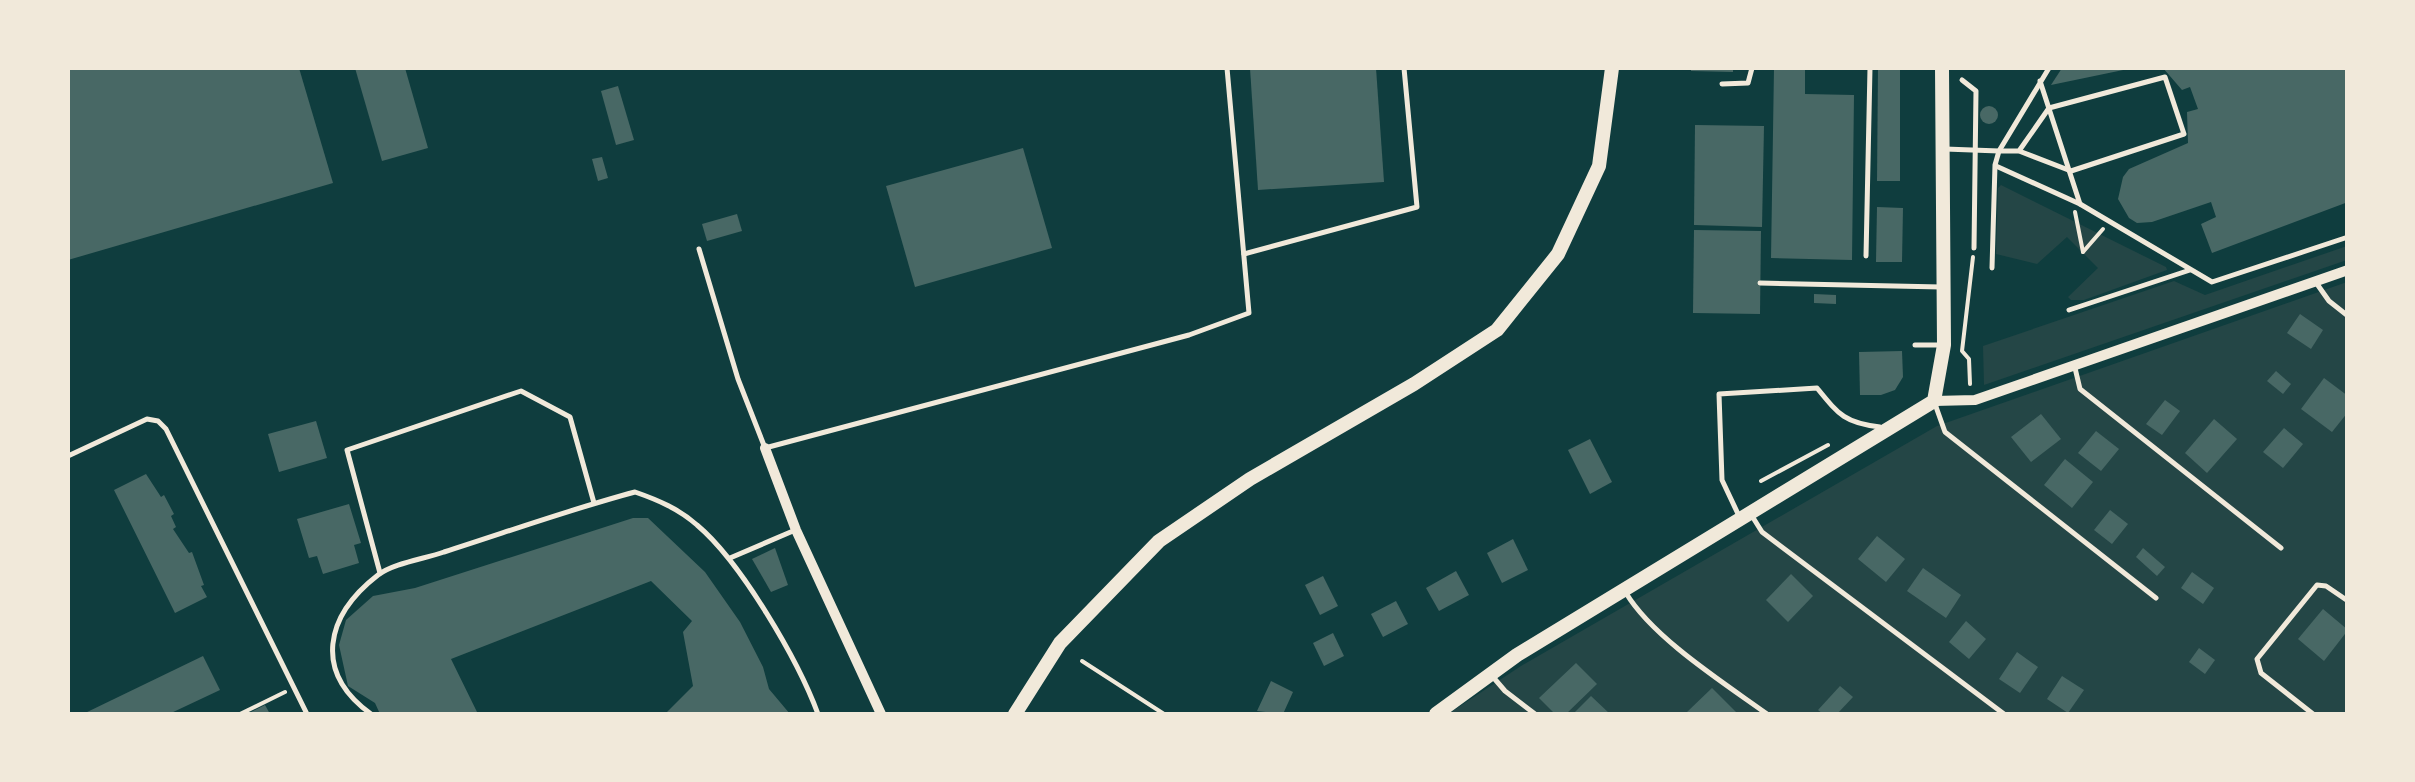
<svg xmlns="http://www.w3.org/2000/svg" width="2415" height="782" font-family="'Crimson Pro',serif">
	<style>
		.green { fill: #244646 }
		.building { fill: #486865 }
		.lines { fill: none; stroke-linecap: round; stroke-linejoin: round }
		.path { stroke: #f1e9da; stroke-width: 4 }
		.service { stroke: #f1e9da; stroke-width: 5 }
		.minor { stroke: #f1e9da; stroke-width: 10 }
		.tertiary { stroke: #f1e9da; stroke-width: 14 }
	</style>
	<rect width="100%" height="100%" fill="#0f3d3e"/>
	<g class="green">
		<path d="M2001,185L2166,267L2167,270L2084,300H2071L2068,297L2098,268L2067,237L2037,264L1996,254L1998,188Z"/>
		<path d="M2347,246V260L1984,385L1983,346L2174,281L2205,295Z"/>
		<path d="M2347,282V714H1448L1521,666L1937,426Z"/>
	</g>
	<g class="building">
		<path d="M68,68H299L333,183L68,260Z"/>
		<path d="M355,68H405L428,148L382,161Z"/>
		<path d="M1250,68H1376L1384,182L1258,190Z"/>
		<path d="M1691,68H1733V72L1691,71Z"/>
		<path d="M1774,68L1805,69V94L1854,95L1852,260L1771,258Z"/>
		<path d="M1878,68H1900V181H1877Z"/>
		<path d="M2062,68H2128V69L2051,85Z"/>
		<path d="M2163,68H2348V202L2212,253L2201,224L2216,217L2211,202L2152,222L2137,223L2129,218L2118,199L2123,177L2129,169L2188,143L2187,112L2198,109L2190,87L2182,90Z"/>
		<path d="M618,86L634,140L616,145L601,91Z"/>
		<circle cx="1989" cy="115" r="9"/>
		<path d="M1695,125L1764,126L1762,227L1694,225Z"/>
		<path d="M1023,148L1052,248L915,287L886,186Z"/>
		<path d="M602,157L608,178L598,181L592,159Z"/>
		<path d="M1877,207L1903,208L1902,262H1876Z"/>
		<path d="M737,214L742,231L707,241L702,224Z"/>
		<path d="M1694,230L1761,231L1760,314L1693,313Z"/>
		<path d="M1814,294L1836,295V304L1814,303Z"/>
		<path d="M2300,314L2323,330L2311,349L2287,333Z"/>
		<path d="M1902,351L1903,377L1895,390L1881,395H1860L1859,352Z"/>
		<path d="M2276,371L2291,384L2283,394L2267,381Z"/>
		<path d="M2324,378L2348,396V412L2332,432L2301,409Z"/>
		<path d="M2165,400L2180,411L2162,435L2146,424Z"/>
		<path d="M2041,414L2061,439L2031,462L2011,437Z"/>
		<path d="M2214,419L2237,439L2207,473L2185,453Z"/>
		<path d="M316,421L327,458L279,472L268,434Z"/>
		<path d="M2284,428L2303,444L2283,468L2263,452Z"/>
		<path d="M2096,431L2119,449L2101,471L2078,453Z"/>
		<path d="M1590,439L1612,482L1590,494L1568,450Z"/>
		<path d="M2065,459L2093,482L2072,508L2044,485Z"/>
		<path d="M146,474L161,497L164,495L174,514L171,516L176,527L173,529L189,553L192,552L204,585L201,586L207,597L175,613L114,490Z"/>
		<path d="M349,504L361,543L354,545L359,563L323,574L317,556L309,558L297,519Z"/>
		<path d="M2110,510L2128,524L2112,544L2094,530Z"/>
		<path d="M633,518H648L705,572L740,622L763,667L769,689L790,714H665L693,686L683,632L692,621L651,581L451,659L478,714H380L375,703L348,686L339,645L346,620L373,596L415,588Z"/>
		<path d="M1877,536L1905,559L1886,582L1858,559Z"/>
		<path d="M1513,539L1528,570L1502,583L1487,553Z"/>
		<path d="M775,548L788,585L771,592L752,559Z"/>
		<path d="M2143,548L2165,567L2157,576L2136,557Z"/>
		<path d="M1923,568L1961,595L1946,618L1907,591Z"/>
		<path d="M1456,571L1469,595L1439,611L1426,588Z"/>
		<path d="M2192,572L2214,588L2203,604L2181,588Z"/>
		<path d="M1791,574L1813,596L1788,622L1766,600Z"/>
		<path d="M1323,576L1338,606L1320,615L1305,585Z"/>
		<path d="M1396,601L1408,624L1383,637L1371,614Z"/>
		<path d="M2323,609L2348,630L2324,661L2298,639Z"/>
		<path d="M1966,621L1986,639L1969,659L1949,642Z"/>
		<path d="M1333,633L1344,656L1324,666L1313,643Z"/>
		<path d="M2199,648L2215,660L2205,674L2189,662Z"/>
		<path d="M2017,652L2038,667L2020,693L1999,679Z"/>
		<path d="M203,656L220,690L169,714H83Z"/>
		<path d="M1576,663L1597,684L1566,714H1555L1539,698Z"/>
		<path d="M2062,676L2084,690L2068,713L2047,699Z"/>
		<path d="M1271,681L1293,692L1283,714L1257,711Z"/>
		<path d="M1840,686L1853,697L1837,714H1823L1818,710Z"/>
		<path d="M1712,688L1738,714L1687,712Z"/>
		<path d="M1591,696L1610,714H1573Z"/>
		<path d="M265,705L270,714H247Z"/>
	</g>
	<g class="lines">
		<g class="path">
			<path d="M2075,212L2083,252"/>
			<path d="M2083,252L2103,229"/>
			<path d="M1970,384L1969,359L1962,351L1973,257"/>
			<path d="M1761,481L1828,445"/>
			<path d="M1082,661L1164,714"/>
			<path d="M240,714L285,692"/>
		</g>
		<g class="service">
			<path d="M1962,80L1976,91L1974,248"/>
			<path d="M2040,81L2080,204L2212,282L2348,237"/>
			<path d="M1722,84L1748,83L1752,68"/>
			<path d="M1945,149L1999,151L2049,68"/>
			<path d="M1996,166L2080,204"/>
			<path d="M699,249L738,379L765,448L1189,335L1249,313L1227,68"/>
			<path d="M1244,254L1417,207L1404,68"/>
			<path d="M1866,256L1870,68"/>
			<path d="M1992,268L1995,165L1999,151H2019L2071,171L2184,134L2165,77L2049,108L2019,151"/>
			<path d="M1760,283L1941,287"/>
			<path d="M2317,284L2329,301L2348,316"/>
			<path d="M2069,310L2190,270"/>
			<path d="M1915,345H1941"/>
			<path d="M2075,368L2080,389L2281,548"/>
			<path d="M1935,404L1945,432L2156,598"/>
			<path d="M68,456L147,419L158,421L166,429L307,714"/>
			<path d="M1739,516L1722,480L1719,394L1817,388C1839,415 1845,423 1880,427"/>
			<path d="M1752,516L1762,532L2004,714"/>
			<path d="M730,558L793,531"/>
			<path d="M380,573L347,450L521,391L570,417L594,503"/>
			<path d="M1626,593C1653,638 1724,683 1767,714"/>
			<path d="M1493,677L1505,691L1535,714"/>
			<path d="M371,714C313,672 325,616 378,575C394,563 424,559 444,552C507,532 571,509 635,492C658,500 679,509 697,525C741,562 798,660 818,714"/>
			<path d="M2313,714L2261,673L2257,659L2317,585L2326,586L2348,601"/>
		</g>
		<g class="minor">
			<path d="M1934,401L1975,400L2348,270"/>
			<path d="M765,448L796,530L881,714"/>
		</g>
		<g class="tertiary">
			<path d="M1015,714L1060,643L1159,541L1250,479L1414,384L1497,330L1558,254L1599,166L1612,68"/>
			<path d="M1436,714L1517,655L1934,401L1944,345L1942,68"/>
		</g>
	</g>
	<rect width="2415" height="782" fill="none" stroke="#f1e9da" stroke-width="140"/>
</svg>
